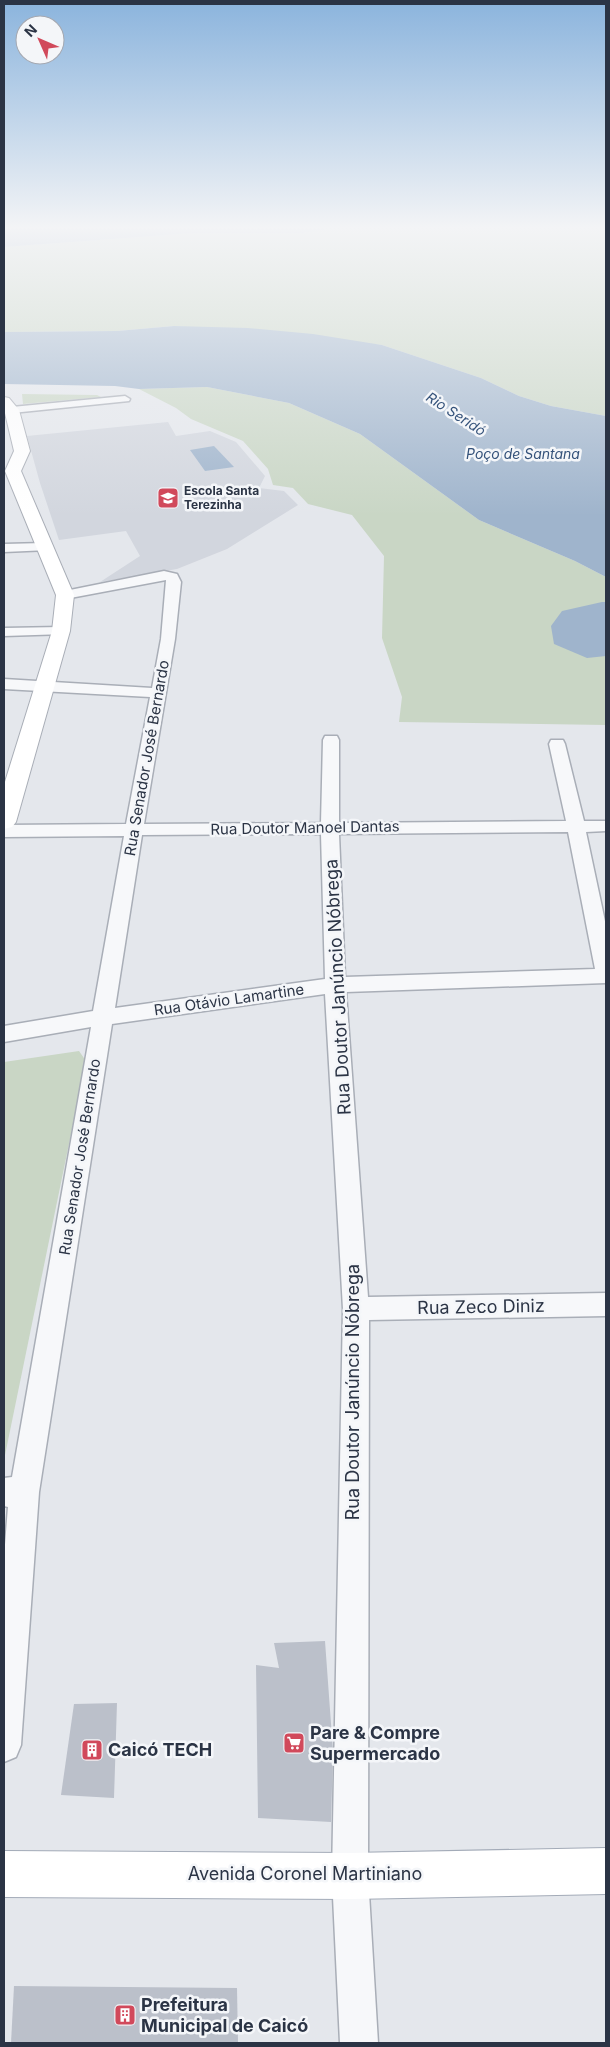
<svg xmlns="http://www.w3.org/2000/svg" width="610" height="2047" font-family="Inter,sans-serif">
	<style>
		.built { fill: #d2d6de }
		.green { fill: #c9d6c5 }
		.water { fill: #9fb4cc }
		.building { fill: #bbc0ca }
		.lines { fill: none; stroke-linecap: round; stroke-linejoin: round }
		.minor-casing { stroke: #a9aeb7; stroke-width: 3 }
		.secondary-casing { stroke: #a9aeb7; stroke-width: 2 }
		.primary-casing { stroke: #a3abb8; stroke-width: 2 }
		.minor { fill: #f7f8fa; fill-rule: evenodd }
		.secondary { fill: #fff; fill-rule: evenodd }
		.primary { fill: #fff; fill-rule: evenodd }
		.labels { text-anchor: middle; stroke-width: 5; stroke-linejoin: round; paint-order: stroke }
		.far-poi-label { font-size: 12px; font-weight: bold; fill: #2b3445; stroke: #f4f6f9; text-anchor: start }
		.far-water-label { font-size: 14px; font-style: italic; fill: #34527a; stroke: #f4f6f9 }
		.street-label { font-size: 15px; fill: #2b3445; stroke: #f4f6f9 }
		.near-street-label { font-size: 18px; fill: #2b3445; stroke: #f4f6f9 }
		.near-poi-label { font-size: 18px; font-weight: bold; fill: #2b3445; stroke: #f4f6f9; text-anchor: start }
	</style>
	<rect width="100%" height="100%" fill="#e4e7ec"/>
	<path class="built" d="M168,422L176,436L210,431L236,442L265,476L259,488L284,491L298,505L227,549L177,569L100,582L140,556L126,531L59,540L40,483L27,436Z"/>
	<g class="green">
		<path d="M328,229H606V416L551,406L519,396L481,378L382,345L174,326L117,331L4,332V247L193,233H301Z"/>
		<path d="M207,387L289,403L360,434L479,520L575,561L606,577V725L399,722L402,697L382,638L384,556L352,515L308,504L293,488L273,485L268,469L243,441L191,419L176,408L139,389Z"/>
		<path d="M22,394L97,395L101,397L23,404Z"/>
		<path d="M79,1051L86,1061L4,1460V1062Z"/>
	</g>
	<g class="water">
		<path d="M4,229H328L301,233H193L4,247Z"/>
		<path d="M174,326L248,328L313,334L382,345L481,378L519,396L551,406L606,416V577L575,561L479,520L360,434L289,403L207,387L139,389L115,386L4,384V332L117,331Z"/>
		<path d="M214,446L234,467L205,471L190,450Z"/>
		<path d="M602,602H606V656L587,658L554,644L551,626L562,611Z"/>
	</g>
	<g class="building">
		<path d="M325,1641L333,1751L331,1822L258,1818L256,1665L279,1668L274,1643Z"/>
		<path d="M117,1703L114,1798L61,1795L74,1704Z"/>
		<path d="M14,1986L237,1988L238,2043H11Z"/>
	</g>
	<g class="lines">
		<g class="minor-casing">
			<g id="minor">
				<path d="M125,396L130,399L129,401L12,413L7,410L12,407Z"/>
				<path d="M44,543L51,547L49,550L4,552V544Z"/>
				<path d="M164,571L177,574L181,582L175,639L144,824L321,823L323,740L325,736H337L339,740V823L566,821L549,744L551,740H563L565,744L584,821H606V831L586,832L606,926V983L346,992L368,1297L606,1293V1316L369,1320L368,1876L378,2043H340L332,1876L343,1309L325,994L112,1024L39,1492L21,1745L16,1757L4,1762V1557L8,1507L4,1506V1478L12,1477L91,1027L4,1042V1026L93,1011L124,836L4,837V825L126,824L150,697L4,689V679L152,688L161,639L166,580L65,599L58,595L65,591ZM568,832L595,969L345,977L339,834ZM321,834L325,979L115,1008L142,835Z"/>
				<path d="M61,627L66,628L68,631L66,634L4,636V628Z"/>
			</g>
		</g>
		<g class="secondary-casing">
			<path id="secondary" d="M4,397L9,398L19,410L30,451L21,471L74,595L70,631L16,822L12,827L4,829V785L52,631L56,595L5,471L14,451L4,409Z"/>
		</g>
		<g class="primary-casing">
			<path id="primary" d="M606,1848V1894L350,1899L4,1897V1851L350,1853Z"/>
		</g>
		<use href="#minor" class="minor"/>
		<use href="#secondary" class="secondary"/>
		<use href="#primary" class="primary"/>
	</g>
	<linearGradient id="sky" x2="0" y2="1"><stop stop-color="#8bb4dd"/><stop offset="0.44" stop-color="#f3f4f6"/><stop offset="1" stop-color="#f3f4f6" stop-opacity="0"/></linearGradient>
	<rect width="610" height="516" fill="url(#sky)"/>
	<defs>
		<g id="school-square" transform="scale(1.125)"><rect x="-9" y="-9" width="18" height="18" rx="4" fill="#d1495b" stroke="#f4f6f9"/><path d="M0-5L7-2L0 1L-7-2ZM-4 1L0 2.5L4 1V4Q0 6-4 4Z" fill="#fff"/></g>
		<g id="supermarket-square" transform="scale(1.125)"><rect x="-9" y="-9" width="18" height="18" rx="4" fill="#d1495b" stroke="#f4f6f9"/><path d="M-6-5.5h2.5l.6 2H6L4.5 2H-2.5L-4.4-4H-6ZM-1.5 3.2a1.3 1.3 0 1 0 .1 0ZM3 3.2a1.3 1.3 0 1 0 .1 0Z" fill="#fff"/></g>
		<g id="building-square" transform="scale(1.125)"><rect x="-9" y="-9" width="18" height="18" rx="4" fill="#d1495b" stroke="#f4f6f9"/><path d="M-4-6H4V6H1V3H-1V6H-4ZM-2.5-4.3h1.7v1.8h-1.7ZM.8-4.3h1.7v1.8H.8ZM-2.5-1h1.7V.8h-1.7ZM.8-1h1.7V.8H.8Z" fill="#fff"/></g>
	</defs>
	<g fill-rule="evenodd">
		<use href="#school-square" x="168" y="498"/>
		<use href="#supermarket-square" x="294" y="1743"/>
		<use href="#building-square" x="92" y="1750"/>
		<use href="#building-square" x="125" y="2015"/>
	</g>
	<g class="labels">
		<g class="far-poi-label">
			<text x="184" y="495">Escola Santa<tspan x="184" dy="14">Terezinha</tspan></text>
		</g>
		<g class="far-water-label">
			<text transform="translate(456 414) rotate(33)" y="5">Rio Seridó</text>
			<text x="523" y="459">Poço de Santana</text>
		</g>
		<g class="street-label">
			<text transform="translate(147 758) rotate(-80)" y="5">Rua Senador José Bernardo</text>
			<text transform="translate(305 828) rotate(-1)" y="5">Rua Doutor Manoel Dantas</text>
			<text transform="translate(229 1000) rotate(-8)" y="5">Rua Otávio Lamartine</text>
			<text transform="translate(80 1157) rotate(-81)" y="5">Rua Senador José Bernardo</text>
		</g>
		<g class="near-street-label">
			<text transform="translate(338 987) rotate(-93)" y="6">Rua Doutor Janúncio Nóbrega</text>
			<text transform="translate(481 1307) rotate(-1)" y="6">Rua Zeco Diniz</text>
			<text transform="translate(353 1392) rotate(-90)" y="6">Rua Doutor Janúncio Nóbrega</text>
			<text x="305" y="1880">Avenida Coronel Martiniano</text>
		</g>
		<g class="near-poi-label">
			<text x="310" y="1739">Pare &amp; Compre<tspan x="310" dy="21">Supermercado</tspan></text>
			<text x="108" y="1756">Caicó TECH</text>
			<text x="141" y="2011">Prefeitura<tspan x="141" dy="21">Municipal de Caicó</tspan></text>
		</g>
	</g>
	<rect width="610" height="2047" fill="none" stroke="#2b3445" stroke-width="10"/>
	<g transform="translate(40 40) rotate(315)"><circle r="24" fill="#f4f6f9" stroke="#a4a8b1"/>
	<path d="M0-4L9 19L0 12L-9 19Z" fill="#d1495b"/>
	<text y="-8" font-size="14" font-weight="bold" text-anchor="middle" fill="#2b3445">N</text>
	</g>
</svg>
